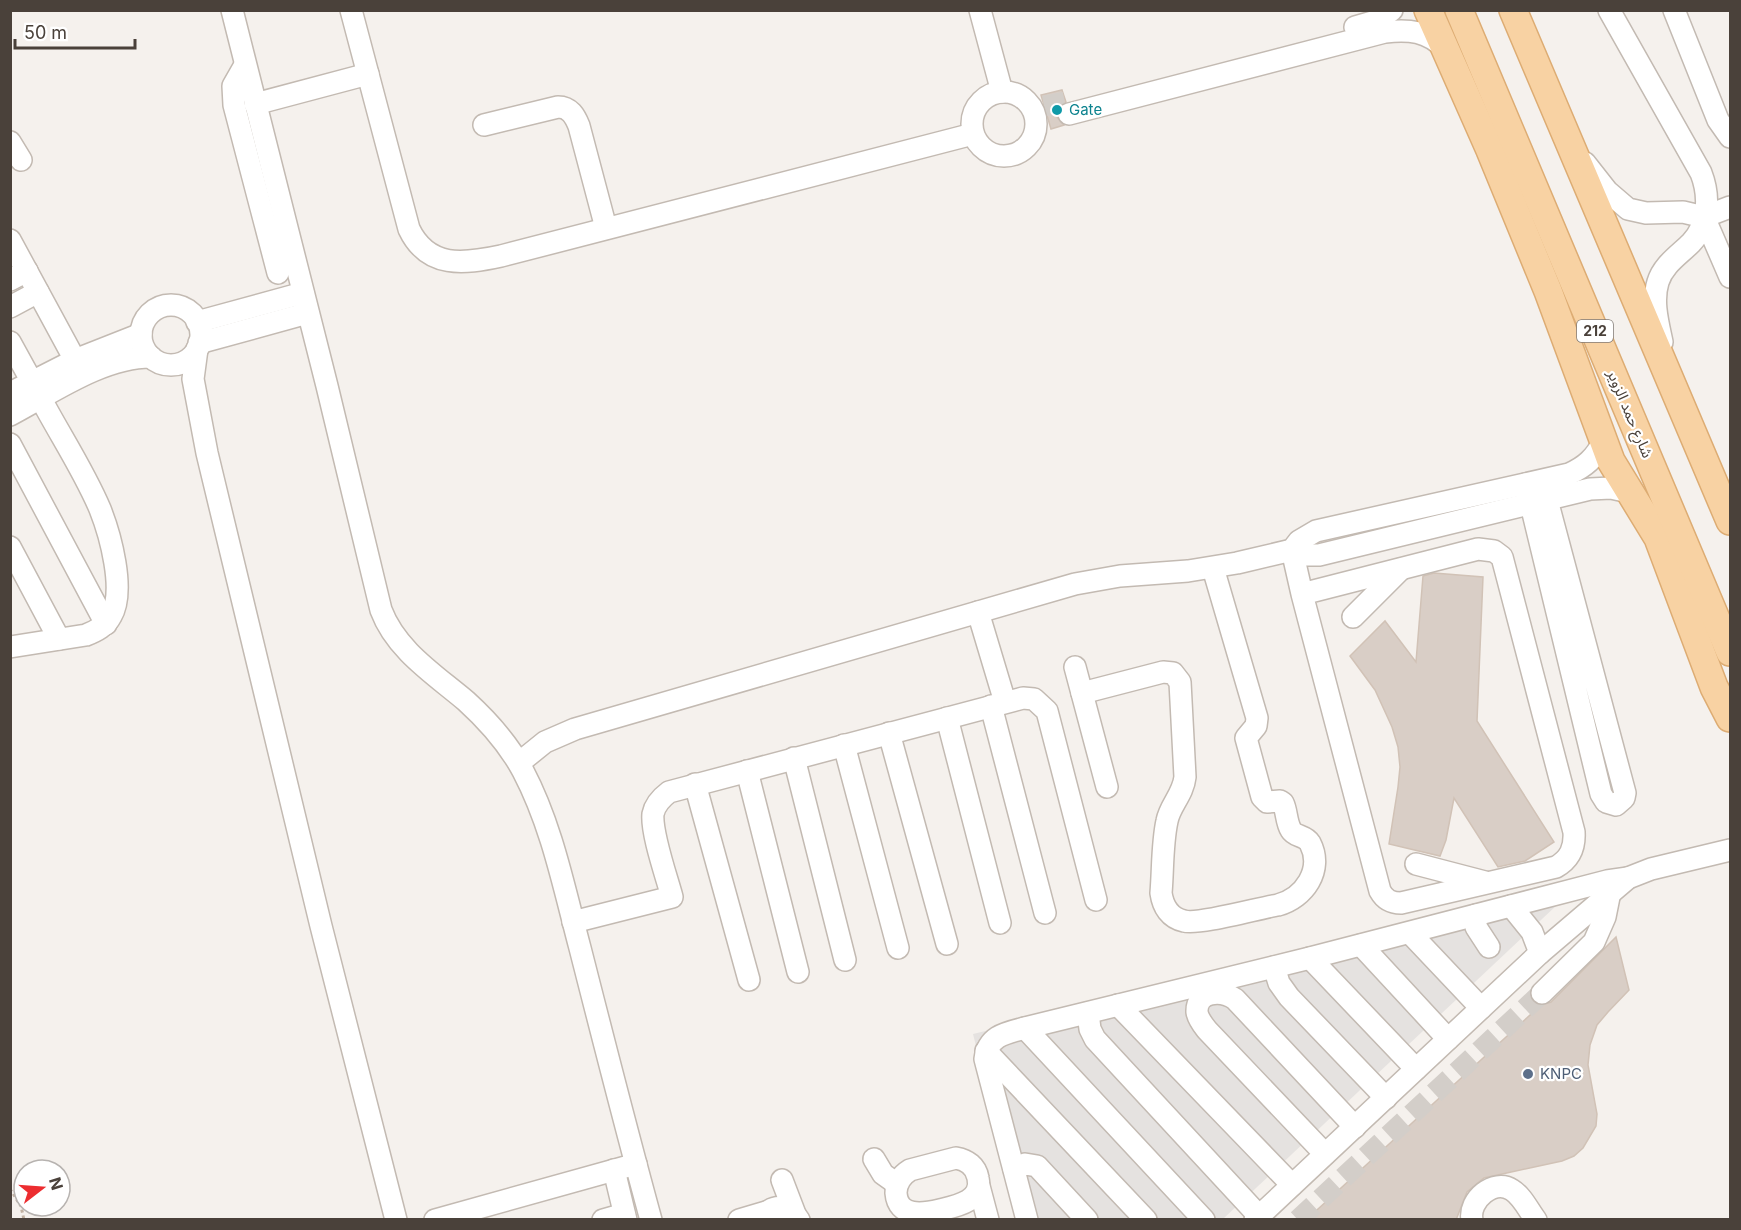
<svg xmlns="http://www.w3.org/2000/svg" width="1741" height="1230" font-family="Inter,'Noto Sans Arabic',sans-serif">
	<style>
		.parking { fill: #e5e2e0 }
		.building { fill: #d9cec6; stroke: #d1c2b6; stroke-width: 1.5 }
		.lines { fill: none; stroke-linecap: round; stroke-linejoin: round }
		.minor-tunnel { stroke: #d3cec9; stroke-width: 21; stroke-dasharray: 21 10; stroke-linecap: butt }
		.minor-casing { stroke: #c3bab2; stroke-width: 24 }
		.major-casing { stroke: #ddac73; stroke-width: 30 }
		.path { stroke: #c1b1a2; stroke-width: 3; stroke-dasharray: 3 3; stroke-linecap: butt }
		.minor { stroke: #fff; stroke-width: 21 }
		.major { stroke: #f8d2a3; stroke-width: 27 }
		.culture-dot { fill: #0f9aa8; stroke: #fff; stroke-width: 2 }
		.service-dot { fill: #5c6f8a; stroke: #fff; stroke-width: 2 }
		.labels { text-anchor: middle; stroke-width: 4.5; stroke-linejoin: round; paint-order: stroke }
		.shield { fill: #fff; stroke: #807a75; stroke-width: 1.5 }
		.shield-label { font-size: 14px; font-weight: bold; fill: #4a413a }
		.culture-label { font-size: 15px; fill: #0d838f; stroke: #fff; text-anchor: start }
		.street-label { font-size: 15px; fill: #4a413a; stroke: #fff }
		.service-label { font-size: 15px; fill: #4e5e75; stroke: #fff; text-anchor: start }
	</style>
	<rect width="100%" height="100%" fill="#f5f1ed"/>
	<path class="parking" d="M1575,888L1223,1219H1019L973,1034Z"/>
	<g class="building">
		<path d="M1062,90L1066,102L1060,105L1057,117L1064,125L1051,129L1041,95Z"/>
		<path d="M1434,573L1483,577L1477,721L1554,842L1525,861L1498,867L1454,798L1446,840L1440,856L1389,844L1398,787L1400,767L1398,747L1392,727L1375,690L1350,656L1385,621L1416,662L1423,576Z"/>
		<path d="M1616,937L1629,990L1608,1012L1597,1025L1590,1045L1588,1065L1597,1114L1596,1126L1583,1148L1574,1156L1562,1161L1484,1178L1467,1192L1456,1220H1306L1541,1005L1551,1002Z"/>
	</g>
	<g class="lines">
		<g class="minor-tunnel">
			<path d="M1044,106L1066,102"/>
			<path d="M1298,1220L1542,993"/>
		</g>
		<g class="minor-casing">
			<g id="minor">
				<path d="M232,10L327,386L381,610C396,650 434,674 466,701C488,721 509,745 523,771C552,826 564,888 580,948C603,1038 626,1129 651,1220"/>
				<path d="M351,10L409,229C428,269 464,264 501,256L973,134"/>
				<path d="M980,10L1002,92"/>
				<path d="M1609,10L1701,173C1710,196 1709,224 1691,243C1679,255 1663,265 1658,282C1652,301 1658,323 1662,342"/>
				<path d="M1674,10L1718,120L1730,137"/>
				<path d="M1355,27L1379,20L1392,10"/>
				<path d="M245,65L233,86L234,105L278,273"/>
				<circle cx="1004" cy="124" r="32"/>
				<path d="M255,104L368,74"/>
				<path d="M1069,114L1385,32C1409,29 1428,31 1445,49"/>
				<path d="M484,125L558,107C570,107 575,116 579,126L606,228"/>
				<path d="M10,142L21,160"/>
				<path d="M1585,163L1607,191L1628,209L1646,213L1683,212L1704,217L1730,207"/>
				<path d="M1704,217L1730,277"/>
				<path d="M10,240L75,360"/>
				<path d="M10,280L27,271"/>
				<circle cx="171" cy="335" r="30"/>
				<path d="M10,307L38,292"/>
				<path d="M197,322L303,293"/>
				<path d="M10,342L32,382"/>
				<path d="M199,343L308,313"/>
				<path d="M197,349L193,379L207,453L321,926L396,1220"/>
				<path d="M10,393L75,360L141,334"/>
				<path d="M10,415C52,393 102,357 151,357"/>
				<path d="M10,444L106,624"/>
				<path d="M1526,484L1601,794L1606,802L1616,805L1624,798L1625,793L1547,500"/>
				<path d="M10,547L59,639"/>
				<path d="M1292,550L1302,594L1380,891C1385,900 1391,903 1401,903L1556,867C1570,859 1575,848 1574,832L1502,557L1494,551L1478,549L1302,594"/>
				<path d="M1292,550L1303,555H1319L1590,489L1611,488L1629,492"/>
				<path d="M978,612L1005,702"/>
				<path d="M1353,617L1401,569"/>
				<path d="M10,647L86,635C96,631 106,626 111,616C126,591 110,534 100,509C84,471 60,435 41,399"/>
				<path d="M1075,667L1107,787"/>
				<path d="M1082,693L1163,672L1173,673L1180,682L1185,777C1183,795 1170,805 1167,821C1162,844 1163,870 1161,893C1163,907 1170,918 1184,921C1199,925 1259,908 1278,905C1304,898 1324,870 1310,843C1305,835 1295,837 1291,830C1286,822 1287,811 1283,803L1280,801L1267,802L1262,797L1246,738L1256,726L1257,718L1213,568"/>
				<path d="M991,706L1045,913"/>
				<path d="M947,718L1000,923"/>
				<path d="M889,733L947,944"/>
				<path d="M844,745L898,948"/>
				<path d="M794,758L845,960"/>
				<path d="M519,763L545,742L575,729L1075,584L1120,576L1188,571L1237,563L1292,550L1299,541L1316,531L1569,474C1585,467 1595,458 1603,442"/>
				<path d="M747,771L798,972"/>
				<path d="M695,784L749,980"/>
				<path d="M1416,864L1485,882"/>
				<path d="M1511,906L1532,932L1540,953"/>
				<path d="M1476,915V927L1489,947"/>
				<path d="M573,922L672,897C667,878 651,833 653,814C655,804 661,798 669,792L1023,698L1034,699L1047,711L1096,900"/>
				<path d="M1410,933L1481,1008"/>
				<path d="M1361,945L1448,1039"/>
				<path d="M1310,958L1416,1069"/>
				<path d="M1274,967L1279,983L1289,997L1386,1098"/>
				<path d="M1542,993L1594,942L1605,917L1610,892"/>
				<path d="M1118,1005L1292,1185"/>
				<path d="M1088,1013L1090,1029L1095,1039L1259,1216"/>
				<path d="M1025,1028L1204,1220"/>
				<path d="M986,1051L1146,1220"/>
				<path d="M1325,1154L1207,1030C1203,1025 1198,1019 1197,1012C1196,990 1222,990 1235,999L1355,1127"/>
				<path d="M956,1158C967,1160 976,1166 978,1178C983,1201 957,1206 940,1210C923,1214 898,1218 896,1193C896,1182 902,1175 910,1170Z"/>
				<path d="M874,1159L883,1174L897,1184"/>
				<path d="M1014,1169L1025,1164L1037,1166L1087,1220"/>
				<path d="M614,1170L626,1220"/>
				<path d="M782,1180L795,1214"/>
				<path d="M979,1186L988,1220"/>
				<path d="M435,1220L636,1164"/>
				<path d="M603,1220L624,1214"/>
				<path d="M739,1220L766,1212"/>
				<path d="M761,1220C770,1203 789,1204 799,1220"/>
				<path d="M1027,1220L985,1059C988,1036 1005,1033 1025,1028L1310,958L1607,881L1628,878"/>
				<path d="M1255,1220L1540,953L1628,878L1651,869L1730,850"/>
				<path d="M1472,1220C1468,1200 1494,1178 1512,1190C1522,1196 1529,1211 1536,1220"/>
			</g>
		</g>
		<g class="major-casing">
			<g id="major">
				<path d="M1428,10L1490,150L1548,291L1611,461L1658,538L1714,687L1730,718"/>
				<path d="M1459,10L1730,652"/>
				<path d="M1513,10L1730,521"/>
			</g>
		</g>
		<path class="path" d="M10,1189L21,1206L24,1220"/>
		<use href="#minor" class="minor"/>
		<use href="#major" class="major"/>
	</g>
	<circle class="culture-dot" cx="1057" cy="110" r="6"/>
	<circle class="service-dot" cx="1528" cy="1074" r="6"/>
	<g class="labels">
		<rect class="shield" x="1577" y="320" width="36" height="22" rx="4.5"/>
		<g class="shield-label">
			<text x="1595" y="336">212</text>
		</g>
		<g class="culture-label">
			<text x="1069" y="115">Gate</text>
		</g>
		<g class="street-label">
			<text transform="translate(1630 414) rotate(67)" y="5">شارع حمد الزوير</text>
		</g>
		<g class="service-label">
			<text x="1540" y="1079">KNPC</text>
		</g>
	</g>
	<rect width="1741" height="1230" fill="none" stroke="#4a413a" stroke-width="24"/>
	<g transform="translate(42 1188) rotate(73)"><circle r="28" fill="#ffffff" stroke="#b7b3b0" stroke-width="1.5"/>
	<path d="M0-4.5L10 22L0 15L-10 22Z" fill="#ec2d30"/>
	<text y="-9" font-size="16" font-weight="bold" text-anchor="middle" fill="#4a413a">N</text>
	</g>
	<path d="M15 39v9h120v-9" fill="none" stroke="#4a413a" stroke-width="3"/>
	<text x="24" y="39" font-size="18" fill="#4a413a" stroke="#ffffff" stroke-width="4.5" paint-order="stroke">50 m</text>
</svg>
